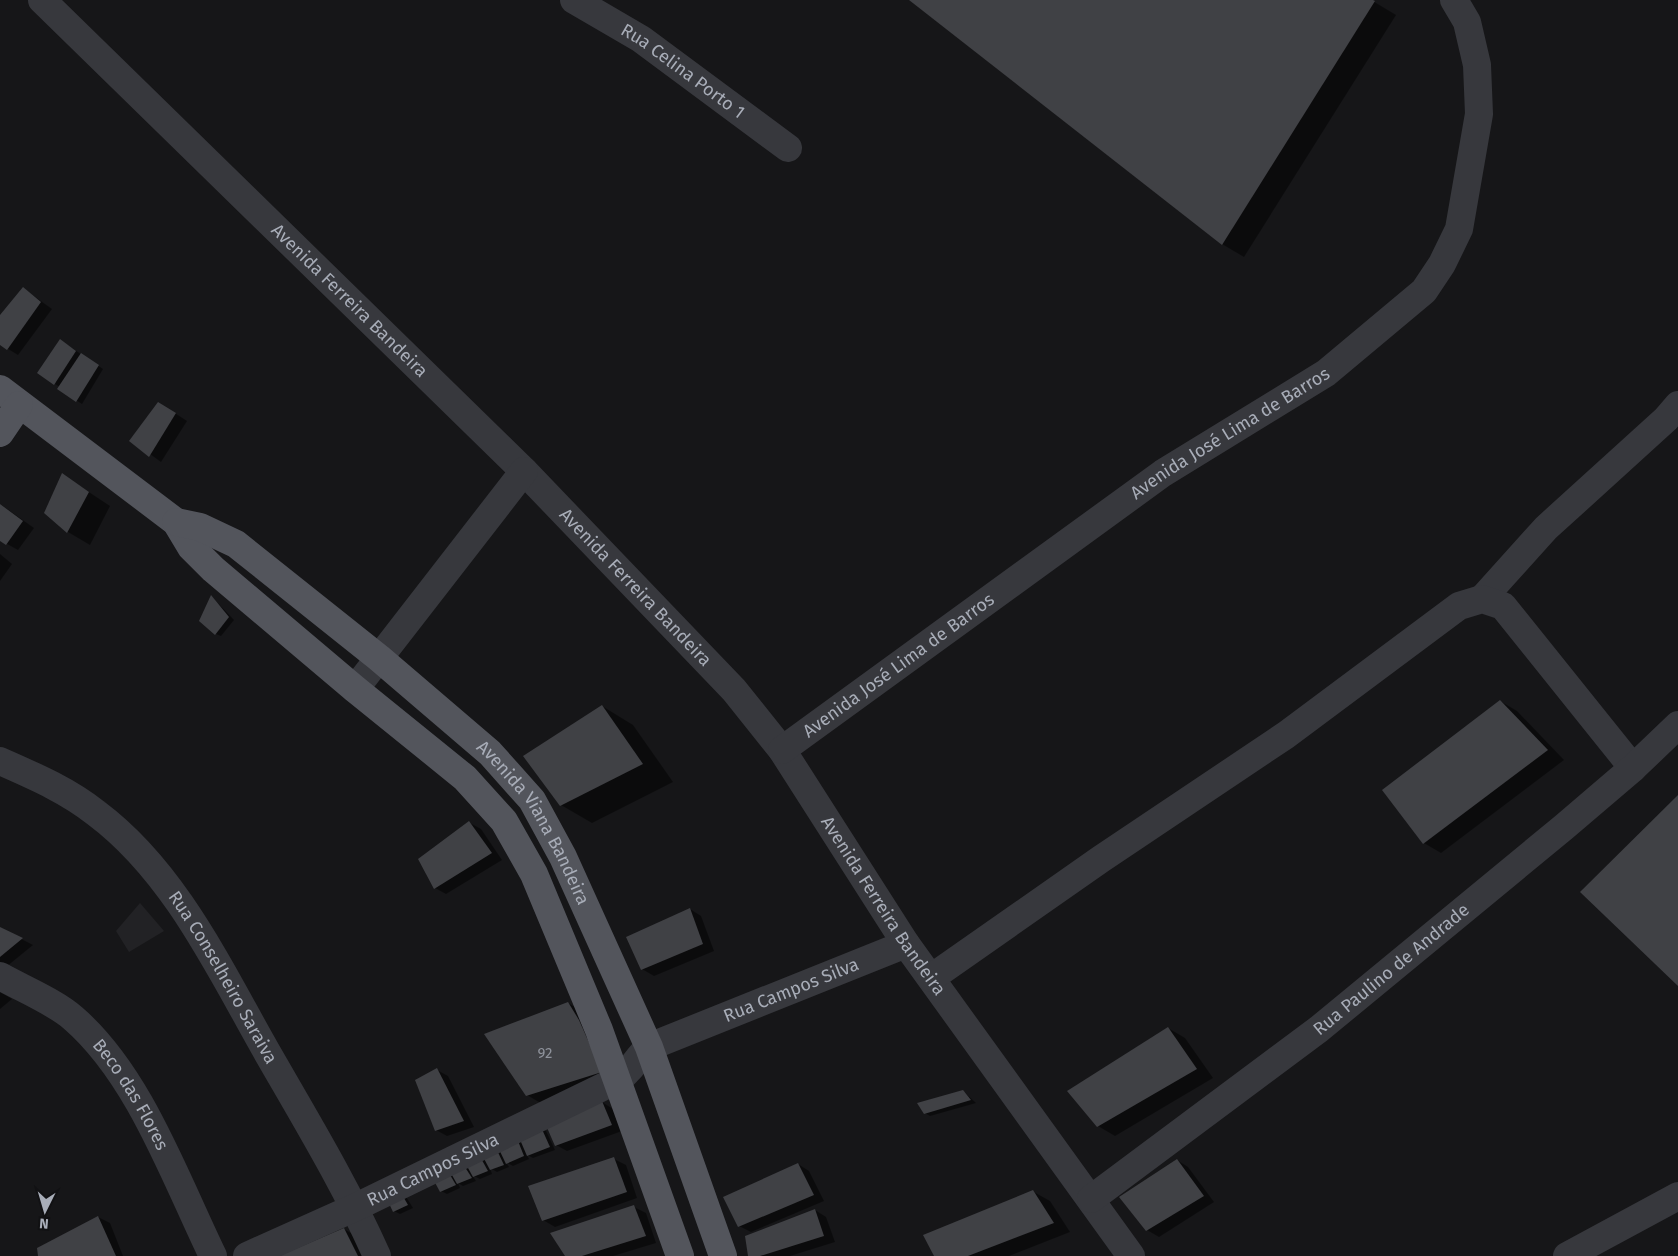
<svg xmlns="http://www.w3.org/2000/svg" width="1678" height="1256" font-family="'Fira Sans',sans-serif">
	<style>
		.built { fill: #222225 }
		.shadow { fill: #0007 }
		.building { fill: #404145 }
		.lines { fill: none; stroke-linecap: round; stroke-linejoin: round }
		.minor { stroke: #37383d; stroke-width: 28 }
		.major { stroke: #53555c; stroke-width: 28 }
		.labels { text-anchor: middle; stroke-width: 5; stroke-linejoin: round; paint-order: stroke }
		.number-label { font-size: 15px; fill: #8e929b }
		.street-label { font-size: 18px; fill: #a8adb8; stroke: #111113 }
	</style>
	<rect width="100%" height="100%" fill="#161618"/>
	<path class="built" d="M140,903L164,931L129,952L116,931Z"/>
	<g class="shadow">
		<path d="M911,0H1371L1396,15L1244,257L1222,244Z"/>
		<path d="M24,289L52,309L18,355L0,344V317Z"/>
		<path d="M66,344L103,369L82,404L59,389L60,387L55,384Z"/>
		<path d="M170,410L187,421L161,462L131,440Z"/>
		<path d="M63,475L110,506L90,545L68,532L45,512Z"/>
		<path d="M0,504L34,528L18,550L0,540Z"/>
		<path d="M0,554L12,564L0,581Z"/>
		<path d="M212,597L234,620L221,636L216,634Z"/>
		<path d="M1500,701L1517,711L1564,760L1441,853L1424,843Z"/>
		<path d="M602,706L633,725L673,782L592,823L561,805Z"/>
		<path d="M470,823L481,829L502,860L446,894L435,888Z"/>
		<path d="M690,909L701,916L714,951L654,976L642,969Z"/>
		<path d="M0,928L33,945L6,967L0,965Z"/>
		<path d="M0,992L12,999L0,1009Z"/>
		<path d="M568,1003L585,1013L618,1081L544,1105L527,1095Z"/>
		<path d="M1168,1028L1185,1038L1213,1078L1115,1136L1098,1126Z"/>
		<path d="M437,1070L448,1076L474,1127L447,1136L436,1130Z"/>
		<path d="M963,1091L976,1103L930,1116L925,1113Z"/>
		<path d="M602,1102L613,1109L622,1131L567,1151L556,1145Z"/>
		<path d="M541,1128L546,1131L555,1150L533,1158L527,1155L529,1159L513,1166L506,1162L509,1167L497,1172L490,1168L492,1174L480,1179L472,1175L476,1181L463,1186L458,1183L460,1188L447,1194L441,1191L433,1176Z"/>
		<path d="M614,1159L626,1165L637,1198L555,1227L543,1220Z"/>
		<path d="M1177,1160L1188,1167L1214,1202L1159,1237L1147,1230Z"/>
		<path d="M798,1164L809,1171L824,1201L751,1232L739,1226Z"/>
		<path d="M1032,1191L1050,1201L1070,1232L1009,1256H935Z"/>
		<path d="M405,1195L413,1208L400,1214L394,1211L387,1197Z"/>
		<path d="M634,1207L646,1213L656,1243L613,1256H566Z"/>
		<path d="M815,1210L826,1217L835,1242L790,1256H749Z"/>
		<path d="M98,1217L110,1223L123,1256H40Z"/>
		<path d="M344,1229L361,1239L369,1256H283Z"/>
	</g>
	<g class="building">
		<path d="M909,0H1373L1375,1L1222,245Z"/>
		<path d="M23,287L41,302L7,350L0,345V315Z"/>
		<path d="M60,339L76,351L54,385L37,373Z"/>
		<path d="M81,353L99,365L76,402L57,389Z"/>
		<path d="M158,402L176,413L149,457L129,441Z"/>
		<path d="M62,473L89,492L67,533L44,513Z"/>
		<path d="M0,504L23,521L6,545L0,541Z"/>
		<path d="M211,595L229,617L215,635L199,621Z"/>
		<path d="M1500,700L1548,750L1423,844L1382,790Z"/>
		<path d="M602,705L643,764L560,806L523,756Z"/>
		<path d="M1678,795V986L1580,892Z"/>
		<path d="M469,821L492,853L434,889L418,859Z"/>
		<path d="M690,908L703,944L641,970L626,937Z"/>
		<path d="M0,927L23,938L0,957Z"/>
		<path d="M568,1002L579,1020L602,1072L526,1096L484,1034Z"/>
		<path d="M1168,1027L1197,1069L1097,1127L1067,1091Z"/>
		<path d="M437,1068L464,1121L435,1131L415,1080Z"/>
		<path d="M963,1090L971,1100L924,1114L917,1103Z"/>
		<path d="M602,1101L612,1125L555,1146L545,1123Z"/>
		<path d="M541,1127L550,1147L527,1156L518,1135Z"/>
		<path d="M516,1136L524,1156L506,1164L497,1145Z"/>
		<path d="M495,1146L504,1165L490,1170L480,1151Z"/>
		<path d="M478,1153L488,1171L473,1177L463,1159Z"/>
		<path d="M614,1157L627,1192L542,1221L528,1186Z"/>
		<path d="M1177,1159L1204,1196L1146,1231L1119,1197Z"/>
		<path d="M461,1161L472,1178L457,1184L448,1168Z"/>
		<path d="M798,1163L814,1195L738,1227L723,1197Z"/>
		<path d="M446,1168L456,1185L440,1192L431,1175Z"/>
		<path d="M1033,1190L1054,1223L968,1256H934L923,1235Z"/>
		<path d="M400,1191L408,1205L393,1212L386,1197Z"/>
		<path d="M634,1205L646,1236L582,1256H565L550,1233Z"/>
		<path d="M815,1209L824,1236L760,1256H748L745,1236Z"/>
		<path d="M98,1216L116,1256H38L37,1248Z"/>
		<path d="M344,1228L358,1256H279Z"/>
	</g>
	<g class="lines">
		<g class="minor">
			<path id="s1" d="M42,0L524,471L734,690L782,750L906,944L1131,1256"/>
			<path id="s2" d="M574,0L641,39L788,148"/>
			<path d="M1482,599L1546,528L1666,419L1678,405"/>
			<path d="M355,689L524,471"/>
			<path id="s3" d="M782,750L1163,473L1326,373L1424,291L1442,264L1459,229L1479,114L1477,65L1467,22L1454,0"/>
			<path id="s4" d="M0,761C34,776 67,790 96,813C175,872 220,970 268,1054C306,1120 346,1186 377,1256"/>
			<path id="s5" d="M0,976C21,988 55,1002 73,1018C139,1075 175,1178 213,1256"/>
			<path d="M931,978L1101,859L1286,735L1459,606L1482,599L1503,606L1633,768"/>
			<path id="s6" d="M1091,1199L1319,1029L1564,827L1633,768L1678,725"/>
			<path id="s7" d="M247,1256L356,1207L617,1080C631,1072 637,1057 649,1047L906,944"/>
			<path d="M1567,1256L1678,1196"/>
		</g>
		<g class="major">
			<path d="M0,389L176,522L191,547L213,569L355,689L465,778L504,821L534,874L599,1030L680,1256"/>
			<path d="M0,433L19,405"/>
			<path id="s8" d="M176,522L200,527L236,544L379,658L490,753L532,800L563,857L649,1047L723,1256"/>
		</g>
	</g>
	<g class="labels">
		<g class="number-label">
			<text x="545" y="1058">92</text>
		</g>
		<g class="street-label">
			<text dy="6" stroke="none"><textPath href="#s2" startOffset="130">Rua Celina Porto 1</textPath></text>
			<text dy="6" stroke="none"><textPath href="#s1" startOffset="430">Avenida Ferreira Bandeira</textPath></text>
			<text dy="6" stroke="none"><textPath href="#s3" startOffset="549">Avenida José Lima de Barros</textPath></text>
			<text dy="6" stroke="none"><textPath href="#s1" startOffset="835">Avenida Ferreira Bandeira</textPath></text>
			<text dy="6" stroke="none"><textPath href="#s3" startOffset="144">Avenida José Lima de Barros</textPath></text>
			<text dy="6" stroke="none"><textPath href="#s8" startOffset="476">Avenida Viana Bandeira</textPath></text>
			<text dy="6" stroke="none"><textPath href="#s1" startOffset="1240">Avenida Ferreira Bandeira</textPath></text>
			<text dy="6" stroke="none"><textPath href="#s6" startOffset="378">Rua Paulino de Andrade</textPath></text>
			<text dy="6" stroke="none"><textPath href="#s4" startOffset="319">Rua Conselheiro Saraiva</textPath></text>
			<text dy="6" stroke="none"><textPath href="#s7" startOffset="609">Rua Campos Silva</textPath></text>
			<text dy="6" stroke="none"><textPath href="#s5" startOffset="181">Beco das Flores</textPath></text>
			<text dy="6" stroke="none"><textPath href="#s7" startOffset="205">Rua Campos Silva</textPath></text>
		</g>
	</g>
	<g transform="translate(45 1211) rotate(185)" stroke="#111113" stroke-width="4" paint-order="stroke">
	<path d="M0-4L9 19L0 12L-9 19Z" fill="#a8adb8"/>
	<text y="-8" font-size="14" font-weight="bold" text-anchor="middle" fill="#a8adb8">N</text>
	</g>
</svg>
